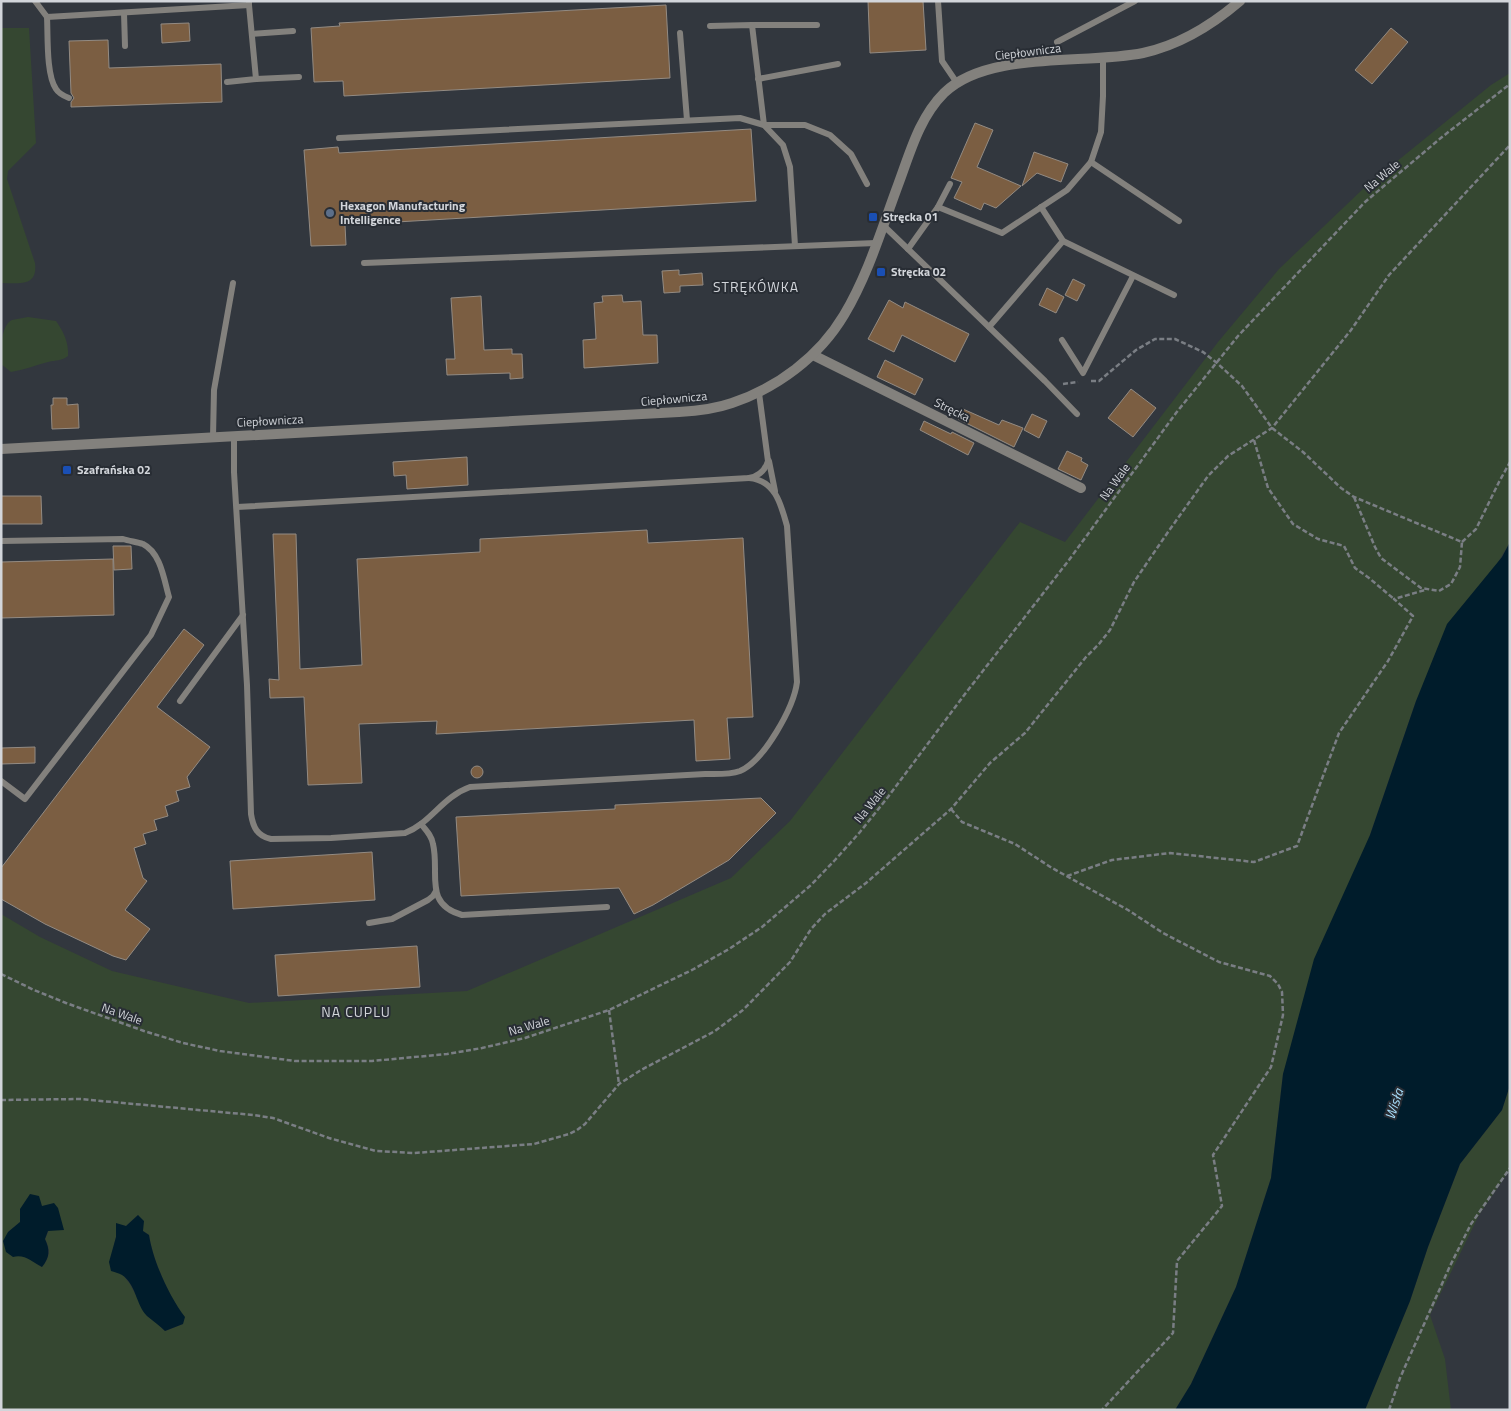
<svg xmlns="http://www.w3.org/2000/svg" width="1511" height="1411" font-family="'Titillium Web',sans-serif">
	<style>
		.green { fill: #354731; fill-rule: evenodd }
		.water { fill: #001c2b }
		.building { fill: #7b5e42; stroke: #938b83 }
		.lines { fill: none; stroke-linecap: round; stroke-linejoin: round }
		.path { stroke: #7a7e84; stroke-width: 2.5; stroke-dasharray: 5 2.5; stroke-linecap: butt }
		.service { stroke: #83817d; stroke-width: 6 }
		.minor { stroke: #83817d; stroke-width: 10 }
		.service-dot { fill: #5c6f8a; stroke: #282d34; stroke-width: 2 }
		.transit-dot { fill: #1a4fb4; stroke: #282d34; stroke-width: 2 }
		.labels { text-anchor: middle; stroke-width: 4; stroke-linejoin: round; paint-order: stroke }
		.street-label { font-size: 12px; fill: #d2d5da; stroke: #282d34 }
		.poi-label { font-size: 12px; font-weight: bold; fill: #d2d5da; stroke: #282d34; text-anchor: start }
		.neighbourhood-label { font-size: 14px; letter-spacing: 1px; fill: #d2d5da; stroke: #282d34 }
		.water-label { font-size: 14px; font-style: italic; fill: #a9dffc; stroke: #282d34 }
	</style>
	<rect width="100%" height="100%" fill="#32373e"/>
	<g class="green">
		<path d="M1,28H29L36,143L8,171L7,179L35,263C38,287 19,283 1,283Z"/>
		<path d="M1510,73V542L1416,701L1370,835L1283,1074L1271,1178L1236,1287L1191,1384L1175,1410H1V914L40,937L112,971L249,1003L467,991L731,878L790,821L1020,522L1065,542L1218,342L1279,269L1364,188L1491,85ZM42,1206L60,1219L63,1230H49L45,1239C51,1250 50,1257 42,1267C35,1263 28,1257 20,1255L8,1232L20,1222V1209ZM138,1215L143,1231L149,1235C153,1261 169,1296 184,1317L183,1324L165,1331L156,1322L147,1316L130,1284L123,1275L114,1246L116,1237V1224L126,1226Z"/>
		<path d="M28,317L56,321C63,331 69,342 68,356C62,361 56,360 48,362C36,365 24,370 11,372L1,364C1,351 0,326 12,320C17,319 23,318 28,317Z"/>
		<path d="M1510,1085V1169L1479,1215L1430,1315L1445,1359L1451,1410H1365L1410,1301L1428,1247L1460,1164L1502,1110Z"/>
	</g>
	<g class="water">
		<path d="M1510,542V1085L1502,1110L1460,1164L1428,1247L1410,1301L1365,1410H1175L1191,1384L1236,1287L1271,1178L1283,1074L1314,959L1370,835L1416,701L1447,624L1502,557Z"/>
		<path d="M30,1194L39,1196L42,1206L54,1203L58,1208L64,1230L48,1231L45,1239C50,1250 50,1257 42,1267C32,1262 25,1254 13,1257L6,1252L3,1241L8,1232L20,1222V1209Z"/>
		<path d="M138,1215L144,1221L143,1231L149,1235C153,1261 169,1296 185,1317L183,1324L165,1331C160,1326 153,1321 147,1316C136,1305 136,1284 122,1275C119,1273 114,1272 111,1271L109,1262L116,1237V1223L126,1226Z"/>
	</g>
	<g class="building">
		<path d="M868,1H923L926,50L870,53Z"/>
		<path d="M666,5L670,78L344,96L343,81L314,82L311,28L340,26L339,23Z"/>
		<path d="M189,23L190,41L162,43L161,24Z"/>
		<path d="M1391,28L1408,42L1372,84L1355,70Z"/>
		<path d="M108,40L109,68L221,64L222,102L71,107V102L74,98L71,93L69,41Z"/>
		<path d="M975,123L993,130L977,167L1021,186L996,208L984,203L981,210L954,198L962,182L951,178Z"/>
		<path d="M751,129L756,201L345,225L346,245L311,246L304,150L338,147L339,153Z"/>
		<path d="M1034,152L1068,164L1061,182L1037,173L1022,186Z"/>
		<path d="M679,270V275L702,273L703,285L680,286V292L664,293L662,271Z"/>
		<path d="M1073,279L1085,285L1077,301L1065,295Z"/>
		<path d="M1047,288L1064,297L1056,313L1039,305Z"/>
		<path d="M622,295L623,302L641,301L643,335H657L658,363L584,368L583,340L596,339L594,303L603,302L602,296Z"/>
		<path d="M481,296L484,350L512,349V354H522L523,378L510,379V373L447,375L446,359H455L451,298Z"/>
		<path d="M889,300L903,308L905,302L969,334L955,362L902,335L894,352L868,339Z"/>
		<path d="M885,360L923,379L915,395L877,377Z"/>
		<path d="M1131,389L1156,408L1133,437L1108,418Z"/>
		<path d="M53,398H67V405L78,404L79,428L52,429L51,405H53Z"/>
		<path d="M963,409L999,425L1002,420L1023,428L1014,447L958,419Z"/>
		<path d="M1032,414L1047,421L1039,438L1024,430Z"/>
		<path d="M924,421L951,434L952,432L974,443L968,455L920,430Z"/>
		<path d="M1067,451L1082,458L1081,461L1088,465L1081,480L1058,469Z"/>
		<path d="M467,457L468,485L407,489L406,475L394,476L393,462Z"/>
		<path d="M1,496H41L42,524H1Z"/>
		<path d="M647,530L648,543L743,538L753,717L727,718L730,759L696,761L694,720L436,734L437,721L359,724L362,783L308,785L304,697L270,698L269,679L279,680L273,534H296L300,669L362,665L357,559L480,552V539Z"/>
		<path d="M113,546H131L132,569L114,570Z"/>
		<path d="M113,559L114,615L1,618V562Z"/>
		<path d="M184,629L204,645L157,707L210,747L187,777L190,787L176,791L179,801L165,806L168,816L154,820L157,830L143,834L146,844L134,848L143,878L147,881L125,910L150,929L126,960L113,956L45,924L1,899V868Z"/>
		<path d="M35,747V763L1,764V748Z"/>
		<circle cx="477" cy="772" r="6"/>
		<path d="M761,798L776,813L729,860L653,905L634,914L619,888L461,896L456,817L615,809V805Z"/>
		<path d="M372,852L375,900L233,909L230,861Z"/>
		<path d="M417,946L420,987L278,996L275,955Z"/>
	</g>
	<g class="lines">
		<g class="path">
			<path d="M1091,381H1099L1136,350L1155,339H1175L1203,352L1217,363L1242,386L1272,428L1303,452L1341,488L1354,497L1462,542L1460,567L1451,584L1439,591L1421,588L1381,558L1375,547L1354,497"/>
			<path d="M1063,384L1078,382"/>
			<path d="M1254,440L1268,488L1293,524L1318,539L1344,546L1355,568L1369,578L1394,599"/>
			<path d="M1462,542L1476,529L1499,482L1510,462"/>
			<path d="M951,809L962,822L1015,844L1052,868L1128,910L1163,933L1219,962L1270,976L1278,984L1282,992L1283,1015L1271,1067L1213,1155L1222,1206L1177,1261L1173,1333L1102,1410"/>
			<path d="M1067,876L1112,860L1170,853L1254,862L1297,846L1339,733L1388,661L1413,616L1394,599L1425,590"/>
			<path d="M1,974L34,990L66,1003L144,1031L183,1043L220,1051L295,1061H372L447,1054L482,1048L525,1038L609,1010L692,970L729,949L762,927L811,885L835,860L860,832L888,797L965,694L1069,560L1176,413L1238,336L1365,202L1442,137L1510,84"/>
			<path d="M609,1010L619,1084"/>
			<path d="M1,1100L80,1099L253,1115L273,1118L329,1138L376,1151L414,1153L534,1144L569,1134L577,1130L585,1124L619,1084L641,1070L715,1031L743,1010L790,962L811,929L825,914L866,883L951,809L990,763L1025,733L1086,657L1099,644L1110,630L1134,582L1168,532L1208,476L1228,456L1272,428L1351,330L1389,275L1510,145"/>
			<path d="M1389,1410L1400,1378L1450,1266L1471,1224L1510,1168"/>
		</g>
		<g class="service">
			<path d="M35,1L47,17L249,5V1"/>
			<path d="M938,1L942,61L957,83"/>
			<path d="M124,13L125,46"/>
			<path d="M47,17C48,35 46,75 56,89C59,94 64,96 69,98"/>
			<path d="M752,25H817"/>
			<path d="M710,26L752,25L764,125H805L830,135L851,154L867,184"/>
			<path d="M680,33L687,120"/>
			<path d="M252,34L293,31"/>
			<path d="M1057,42L1135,1"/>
			<path d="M256,79L299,77"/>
			<path d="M758,79L838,64"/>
			<path d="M227,82L256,79L249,5"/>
			<path d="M339,138L740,118L764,125L783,145L790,167L795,246"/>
			<path d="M1091,162L1179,221"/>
			<path d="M938,207L950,184"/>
			<path d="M883,225L1045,381L1077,414"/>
			<path d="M1063,241L1174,295"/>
			<path d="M908,249L938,207L1002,233L1067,190L1091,162L1101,132L1103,96V58"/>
			<path d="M364,263L876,243"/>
			<path d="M989,327L1063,241L1041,207"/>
			<path d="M1062,340L1083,373L1133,276"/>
			<path d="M234,436V472L247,685L251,814C253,827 257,836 271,839L331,838L405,833C431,823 442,797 470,787L705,774C716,774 729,775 740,771C764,761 794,707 797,682L787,526C781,504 775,480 749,478"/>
			<path d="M213,437L214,390L233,283"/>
			<path d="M769,461L775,491"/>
			<path d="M237,507L749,478C759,476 765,471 768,461L759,393"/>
			<path d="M1,541L123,539C129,541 137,542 143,544C161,553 164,580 169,597L151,635L25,799L1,781"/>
			<path d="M180,701L243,615"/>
			<path d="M421,824C426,830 432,836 433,844C440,873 423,904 462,915L607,907"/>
			<path d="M369,923L392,919L428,900L433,896L436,891"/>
		</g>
		<g class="minor">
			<path d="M813,355L1081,488"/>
			<path d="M1,449L679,412C697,411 715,409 732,403C777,388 819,357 844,315C868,275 882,228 898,185C910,153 919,118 944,93C988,50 1085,65 1143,53C1180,45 1212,25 1240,1"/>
		</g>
	</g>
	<circle class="service-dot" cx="330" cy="213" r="5"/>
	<g class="transit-dot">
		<rect x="868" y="212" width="10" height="10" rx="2.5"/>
		<rect x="876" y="267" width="10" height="10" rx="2.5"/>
		<rect x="62" y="465" width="10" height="10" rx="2.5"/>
	</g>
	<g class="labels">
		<g class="street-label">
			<text transform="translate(1028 52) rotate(-7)" y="4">Ciepłownicza</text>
			<text transform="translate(1382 176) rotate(-40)" y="4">Na Wale</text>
			<text transform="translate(674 399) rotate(-5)" y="4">Ciepłownicza</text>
			<text transform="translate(952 410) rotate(26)" y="4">Stręcka</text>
			<text transform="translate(270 421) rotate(-3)" y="4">Ciepłownicza</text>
			<text transform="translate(1115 482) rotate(-54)" y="4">Na Wale</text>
			<text transform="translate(870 805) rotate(-51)" y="4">Na Wale</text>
			<text transform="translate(122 1014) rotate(19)" y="4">Na Wale</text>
			<text transform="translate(529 1026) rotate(-16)" y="4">Na Wale</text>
		</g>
		<g class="poi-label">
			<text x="340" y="210">Hexagon Manufacturing<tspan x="340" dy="14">Intelligence</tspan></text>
			<text x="883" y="221">Stręcka 01</text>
			<text x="891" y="276">Stręcka 02</text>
			<text x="77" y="474">Szafrańska 02</text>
		</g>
		<g class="neighbourhood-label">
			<text x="756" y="292">STRĘKÓWKA</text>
			<text x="356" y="1017">NA CUPLU</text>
		</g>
		<g class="water-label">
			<text transform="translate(1394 1104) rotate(-72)" y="5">Wisła</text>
		</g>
	</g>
	<rect width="1511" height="1411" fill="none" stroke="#d2d5da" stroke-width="5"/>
</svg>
